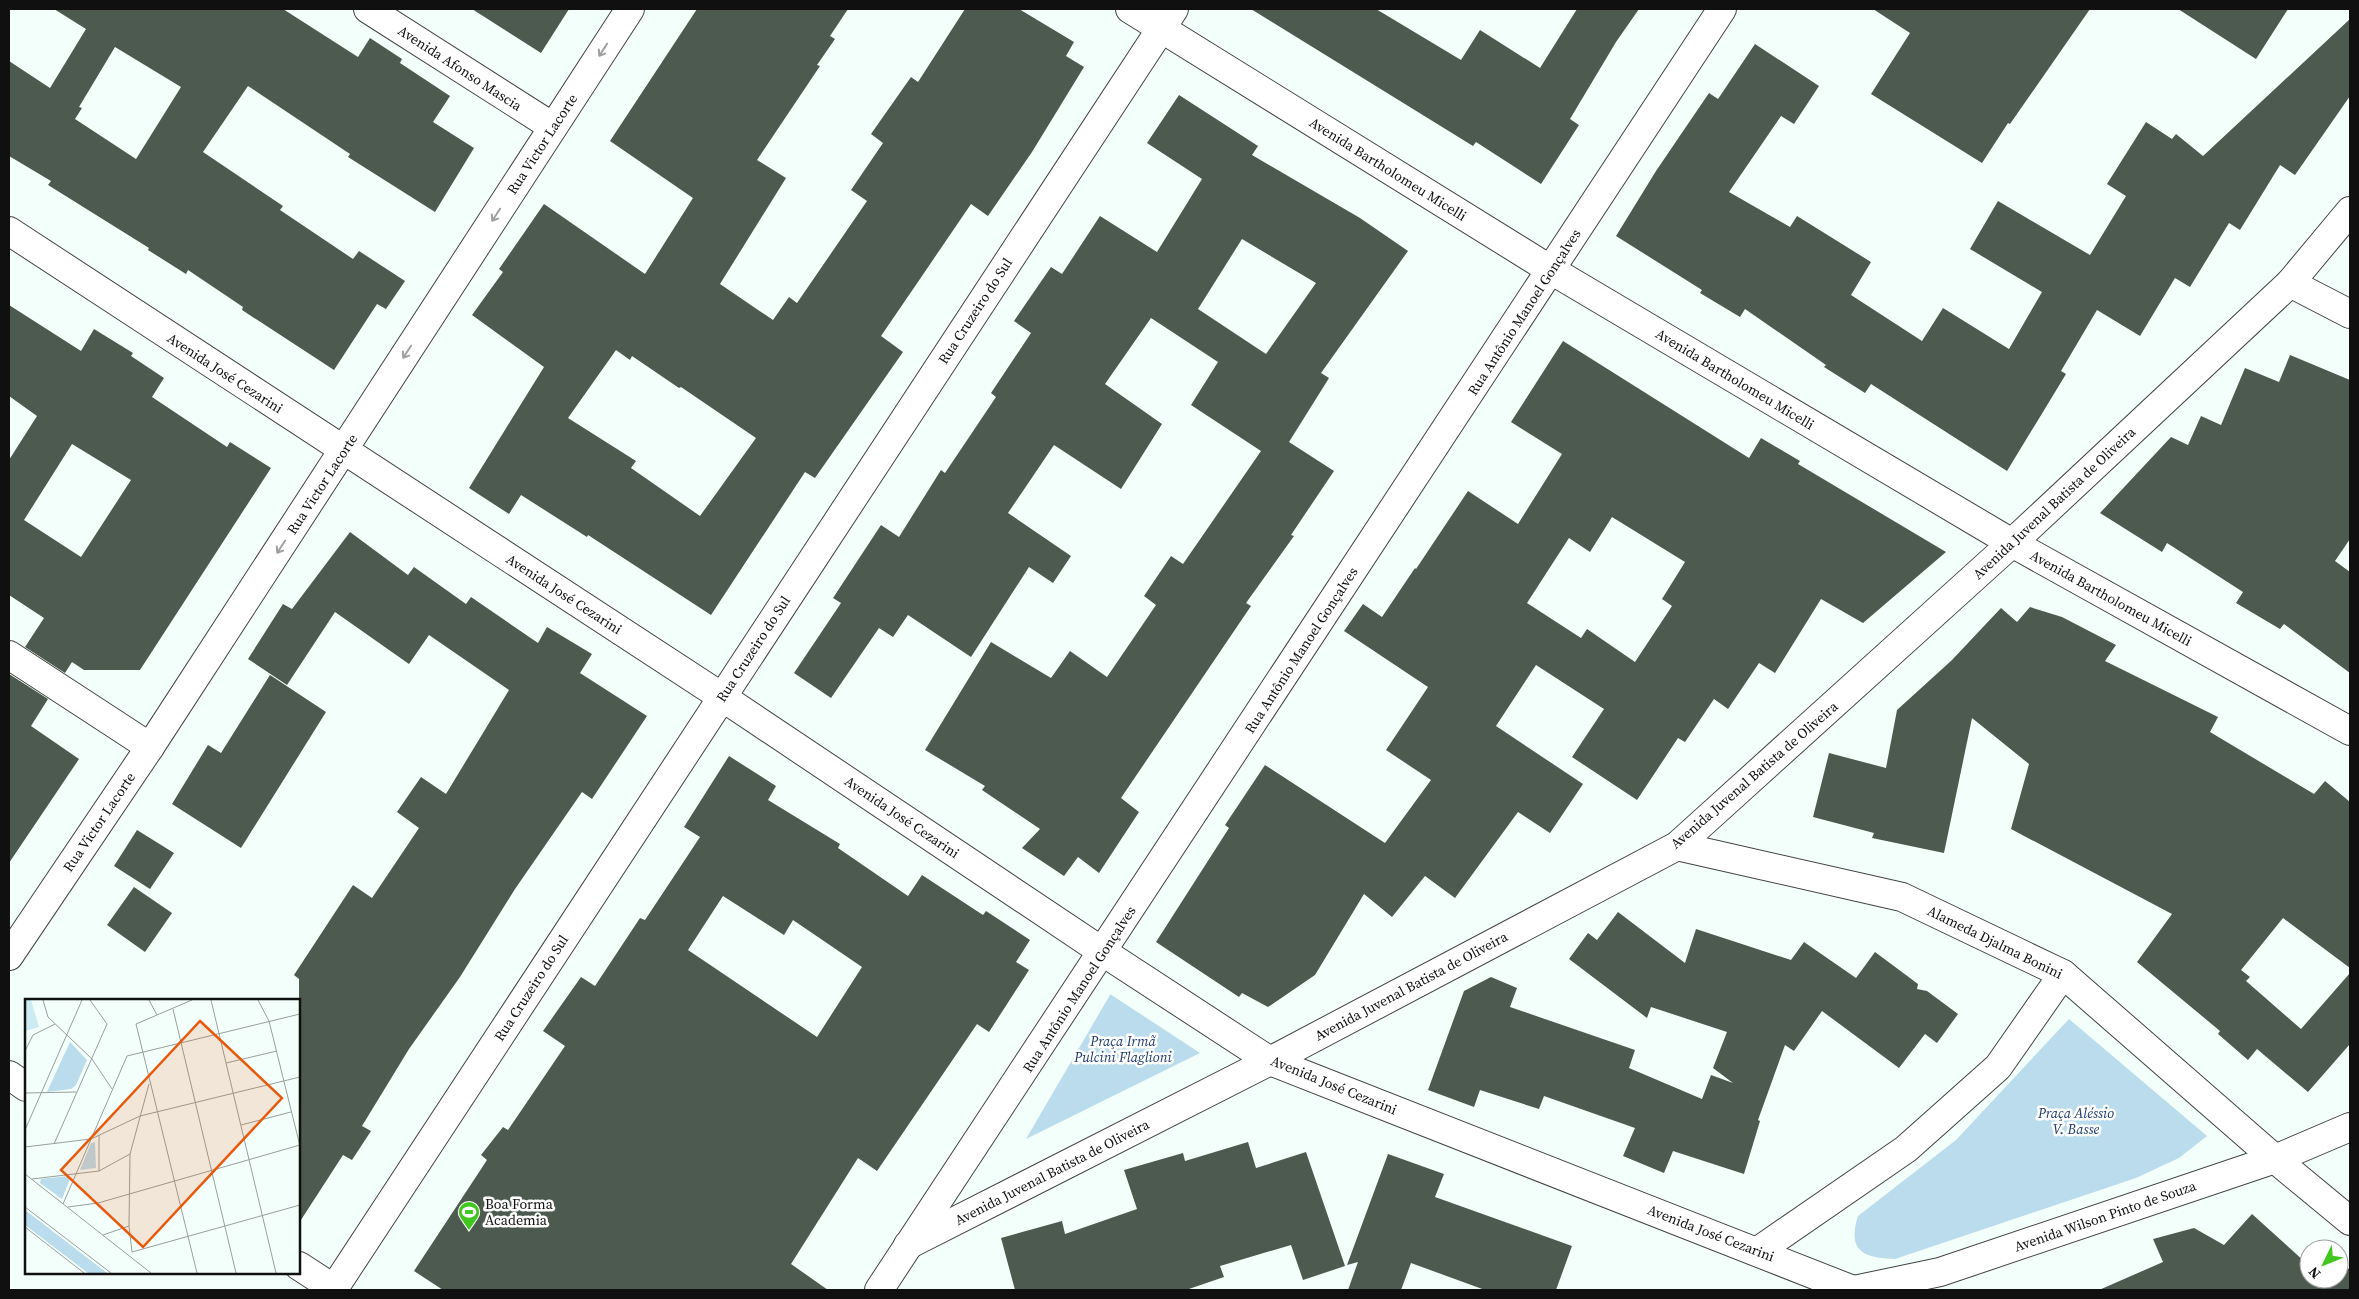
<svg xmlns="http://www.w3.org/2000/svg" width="2359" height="1299" font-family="'Source Serif 4',serif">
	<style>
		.green { fill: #badcec }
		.building { fill: #4c5a4f; fill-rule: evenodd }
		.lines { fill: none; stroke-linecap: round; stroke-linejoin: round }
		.minor-casing { stroke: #434343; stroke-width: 30 }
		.minor { stroke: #fff; stroke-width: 28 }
		.oneway { stroke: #9f9f9f }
		.labels { text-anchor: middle; stroke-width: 5; stroke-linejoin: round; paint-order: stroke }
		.street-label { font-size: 14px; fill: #101010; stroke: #fff }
		.park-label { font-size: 14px; font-style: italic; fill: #1c396c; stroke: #fff }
		.poi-label { font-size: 14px; fill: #101010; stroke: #fff; text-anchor: start }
		.inset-road { fill: none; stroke: #989f9d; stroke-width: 1 }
		.view { fill: #e8590c; fill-opacity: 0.15; stroke: #e8590c; stroke-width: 2.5 }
		.inset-edge { fill: none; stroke: #101010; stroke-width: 2.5 }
	</style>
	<rect width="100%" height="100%" fill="#f3fffb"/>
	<g class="green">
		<path d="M1110,994L1200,1053L1026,1139L1110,995Z"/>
		<path d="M2069,1019L2207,1136L2179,1158L2136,1178L1895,1259C1863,1258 1847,1251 1858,1216L1956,1140Z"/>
	</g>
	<g class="building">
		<path d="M54,9H283L358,57L370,38L402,59L400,63L450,96L433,122L474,148L435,212L348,157L350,154L248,86L203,152L283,206L280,210L353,259L359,251L405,281L386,309L377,304L334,370L242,310L243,307L188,270L186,274L148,250L149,248L48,185L51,181L9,156V61L50,88L86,29ZM115,47L181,87L136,159L75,119L82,108L79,107Z"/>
		<path d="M472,9H569L541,53Z"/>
		<path d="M697,9H848L830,36L835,39L817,65L820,66L757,160L786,178L720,284L773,320L789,297L797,303L867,201L851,190L883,143L871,134L911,77L918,82L965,9H1019L1074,42L1066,56L1084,67L1032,152L988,216L971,204L922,276L881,336L903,352L815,478L805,472L711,615L588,535L587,537L521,495L509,514L469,488L544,367L472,315L503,272L499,269L544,204L645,274L693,198L610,141ZM616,350L630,360L632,356L679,388L681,387L756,438L700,516L631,468L636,461L568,418Z"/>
		<path d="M1251,9H1376L1461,60L1480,30L1540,68L1577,9H1639L1616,42L1570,119L1579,125L1541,184L1476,142L1473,146Z"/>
		<path d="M1873,9H2090L2010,124L2008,123L1982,163L1871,94L1910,33Z"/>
		<path d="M2178,9H2288L2256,59Z"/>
		<path d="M2350,19V96L2295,175L2280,165L2240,230L2229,223L2190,287L2175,278L2140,336L2097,310L2061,371L2066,374L2007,471L1871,384L1865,393L1824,367L1826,365L1745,309L1740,317L1700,293L1702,290L1616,236L1656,171L1709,93L1718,99L1755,44L1819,86L1794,124L1781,116L1729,192L1790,227L1797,216L1871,262L1851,295L1922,341L1943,308L2009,349L2042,292L1970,249L1998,201L2090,255L2126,196L2107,184L2146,122L2172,139L2176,134L2203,156Z"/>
		<path d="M1179,95L1258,146L1252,155L1360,218L1408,251L1321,373L1329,378L1289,442L1334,471L1291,535L1294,536L1246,603L1251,606L1121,798L1139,812L1099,873L1078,857L1064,876L1022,848L1040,829L982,790L985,786L925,750L991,642L1051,678L1070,651L1107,677L1156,605L1144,596L1171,556L1183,564L1261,451L1191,405L1218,362L1151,318L1105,384L1162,424L1121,489L1054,445L1008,513L1071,556L1053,583L1029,567L971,657L908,615L893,637L879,628L831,698L794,673L841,603L833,598L881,525L899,537L941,470L945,473L996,397L991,393L1031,333L1014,321L1051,267L1062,274L1100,216L1157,252L1202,179L1147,143ZM1242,239L1316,283L1266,354L1198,309Z"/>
		<path d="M9,305L81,351L94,329L133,353L131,356L164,378L152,397L227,447L230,442L271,468L140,670H84L72,662L65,673L25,647L44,618L9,595V460L37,416L9,396ZM72,444L131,480L81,557L24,520Z"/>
		<path d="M1563,341L1749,458L1761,438L1800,461L1798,464L1946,552L1863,623L1821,599L1775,673L1759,663L1728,709L1714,699L1685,742L1678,738L1637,800L1572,757L1604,709L1536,665L1496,726L1583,784L1550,833L1518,812L1455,898L1425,876L1392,917L1364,894L1315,975L1268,1007L1242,993L1239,997L1156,942L1229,828L1225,825L1265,765L1385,843L1431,780L1386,750L1428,687L1344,631L1363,604L1382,617L1415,568L1416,569L1468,491L1518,524L1562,454L1511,422ZM1612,517L1685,562L1662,599L1672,606L1635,662L1587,629L1581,638L1527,603L1569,538L1590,552Z"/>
		<path d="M2290,355L2350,380V539L2335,561L2350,572V673L2284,624L2280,629L2236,603L2243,592L2167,543L2162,552L2100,513L2171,437L2188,445L2201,416L2221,425L2245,368L2279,382Z"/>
		<path d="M350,532L408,575L414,567L466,604L471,597L538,643L547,627L592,654L580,673L647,716L592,799L582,792L515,889L460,977L409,1049L362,1126L371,1131L352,1160L343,1155L299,1223V979L294,975L353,885L372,898L419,828L397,812L421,777L446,794L509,690L429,635L409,664L335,612L287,685L248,659L283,604L292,609Z"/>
		<path d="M2030,607L2062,617L2116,645L2105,661L2218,717L2210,732L2314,794L2325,781L2350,802V968L2283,918L2241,970L2250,977L2246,981L2301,1029L2350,973V1044L2308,1092L2257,1049L2248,1060L2218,1034L2220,1031L2137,962L2172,914L2011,829L2029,764L1972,718L1944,853L1872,838L1874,833L1813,817L1829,753L1886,768L1897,710L1952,660L2001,608L2017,622Z"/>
		<path d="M9,674L48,699L31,726L79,759L9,863Z"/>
		<path d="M270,675L326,712L241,848L172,804L208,745L221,753Z"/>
		<path d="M729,756L776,786L768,800L840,844L838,848L908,896L922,875L983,915L986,911L1030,940L1016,962L1029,970L989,1032L977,1024L877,1171L858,1158L791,1264L828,1290H443L414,1271L487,1160L481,1155L503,1127L508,1130L565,1046L543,1031L581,977L595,986L640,918L645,920L700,837L684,827ZM723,896L784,935L793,920L862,967L817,1037L688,950Z"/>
		<path d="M137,830L174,853L150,889L114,866Z"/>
		<path d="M134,887L172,913L145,952L107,925Z"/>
		<path d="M1618,912L1685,963L1696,929L1791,960L1804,942L1856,978L1875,952L1918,984L1917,989L1927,991L1958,1014L1937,1043L1925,1034L1899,1068L1822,1011L1794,1051L1785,1045L1758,1120L1760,1121L1744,1174L1673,1151L1664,1173L1623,1156L1635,1128L1544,1096L1539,1109L1480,1090L1474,1107L1428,1090L1464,991L1491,977L1517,988L1510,1007L1635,1050L1629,1068L1702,1099L1711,1075L1733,1083L1713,1068L1727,1032L1651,1007L1647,1018L1569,959L1588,933L1597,940Z"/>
		<path d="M1248,1142L1256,1168L1306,1152L1345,1266L1303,1280L1291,1245L1220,1266L1224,1277L1186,1290H1015L1001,1238L1062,1221L1065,1234L1137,1209L1124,1170L1183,1153L1185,1161Z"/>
		<path d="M1388,1154L1444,1174L1435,1197L1572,1246L1556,1290H1485L1411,1263L1401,1290H1348L1358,1262L1347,1265Z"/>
		<path d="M2252,1214L2305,1262L2309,1257V1279H2339V1259L2350,1270V1290H2099L2163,1262L2153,1239L2194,1228L2224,1245Z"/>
	</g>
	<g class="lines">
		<g class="minor-casing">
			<g id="minor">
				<path d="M368,9L553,127"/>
				<path d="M1130,9L1551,270L2012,543L2350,731"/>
				<path d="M9,231L722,697L1103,952L1270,1061L1853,1290"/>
				<path d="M2290,283L2350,314"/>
				<path d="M9,655L150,747"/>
				<path d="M1677,846L1902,897L2063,974L2275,1159L2350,1221"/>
				<path d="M9,956L150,747L630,9"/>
				<path d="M9,1075L26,1087"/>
				<path d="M908,1245L1270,1061L1677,846L2012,543L2290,283L2350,211"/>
				<path d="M1758,1251L1906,1149L1998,1067L2063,974"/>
				<path d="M299,1266L336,1290"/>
				<path d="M333,1290L1174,9"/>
				<path d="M879,1290L1722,9"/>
				<path d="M1854,1290L1940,1272L2275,1159L2350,1127"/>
			</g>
		</g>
		<use href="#minor" class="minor"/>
	</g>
	<defs><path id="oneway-shaft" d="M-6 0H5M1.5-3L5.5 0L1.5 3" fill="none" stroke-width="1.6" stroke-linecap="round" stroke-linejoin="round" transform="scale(1.25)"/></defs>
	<g class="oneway">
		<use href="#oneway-shaft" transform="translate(603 50) rotate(123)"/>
		<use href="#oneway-shaft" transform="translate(496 215) rotate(123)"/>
		<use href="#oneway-shaft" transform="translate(407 352) rotate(123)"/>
		<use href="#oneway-shaft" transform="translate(281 547) rotate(123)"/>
	</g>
	<defs>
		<g id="stadium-pin" transform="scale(1.125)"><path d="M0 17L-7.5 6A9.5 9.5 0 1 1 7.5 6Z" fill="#42c721" stroke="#fff"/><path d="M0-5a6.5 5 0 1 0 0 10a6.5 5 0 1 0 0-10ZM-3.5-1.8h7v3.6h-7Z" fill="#fff"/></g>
	</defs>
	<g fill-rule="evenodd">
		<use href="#stadium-pin" x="469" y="1212"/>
	</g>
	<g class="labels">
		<g class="street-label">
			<text transform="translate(460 68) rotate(33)" y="5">Avenida Afonso Mascia</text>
			<text transform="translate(542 144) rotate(-57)" y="5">Rua Victor Lacorte</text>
			<text transform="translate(1388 169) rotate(32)" y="5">Avenida Bartholomeu Micelli</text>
			<text transform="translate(975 311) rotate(-57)" y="5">Rua Cruzeiro do Sul</text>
			<text transform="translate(1524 312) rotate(-57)" y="5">Rua Antônio Manoel Gonçalves</text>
			<text transform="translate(225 373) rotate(33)" y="5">Avenida José Cezarini</text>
			<text transform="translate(1735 379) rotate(31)" y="5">Avenida Bartholomeu Micelli</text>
			<text transform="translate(322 484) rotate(-57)" y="5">Rua Victor Lacorte</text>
			<text transform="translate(2054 503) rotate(-43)" y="5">Avenida Juvenal Batista de Oliveira</text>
			<text transform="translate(564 594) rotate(33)" y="5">Avenida José Cezarini</text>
			<text transform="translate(2111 598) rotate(29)" y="5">Avenida Bartholomeu Micelli</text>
			<text transform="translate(753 649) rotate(-57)" y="5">Rua Cruzeiro do Sul</text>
			<text transform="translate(1301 650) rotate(-57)" y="5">Rua Antônio Manoel Gonçalves</text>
			<text transform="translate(1754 775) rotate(-41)" y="5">Avenida Juvenal Batista de Oliveira</text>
			<text transform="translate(902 817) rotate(34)" y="5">Avenida José Cezarini</text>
			<text transform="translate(99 822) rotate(-56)" y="5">Rua Victor Lacorte</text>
			<text transform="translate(1995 942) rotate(26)" y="5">Alameda Djalma Bonini</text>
			<text transform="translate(1411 986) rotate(-28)" y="5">Avenida Juvenal Batista de Oliveira</text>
			<text transform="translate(531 988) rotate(-57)" y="5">Rua Cruzeiro do Sul</text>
			<text transform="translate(1079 989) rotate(-57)" y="5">Rua Antônio Manoel Gonçalves</text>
			<text transform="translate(1334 1085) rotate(22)" y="5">Avenida José Cezarini</text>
			<text transform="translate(1052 1172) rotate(-27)" y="5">Avenida Juvenal Batista de Oliveira</text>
			<text transform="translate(2105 1216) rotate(-19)" y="5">Avenida Wilson Pinto de Souza</text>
			<text transform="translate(1711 1233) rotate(21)" y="5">Avenida José Cezarini</text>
		</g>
		<g class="park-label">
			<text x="1123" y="1046">Praça Irmã<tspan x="1123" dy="16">Pulcini Flaglioni</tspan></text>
			<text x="2076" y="1118">Praça Aléssio<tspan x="2076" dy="16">V. Basse</tspan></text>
		</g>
		<g class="poi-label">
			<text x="485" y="1209">Boa Forma<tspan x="485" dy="16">Academia</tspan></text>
		</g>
	</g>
	<g transform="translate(25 999)">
		<rect width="275" height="275" fill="#f3fffb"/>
		<path d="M45,43L62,61L51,86L46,90L22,93ZM70,143L71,169L55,171L66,144ZM43,177L45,180L37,200L15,184L16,180ZM0,211L82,274H63L0,226Z" fill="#badcec"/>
		<path d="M0,1H6L14,28L0,32Z" fill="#cdebf3"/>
		<path class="inset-road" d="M18,1L23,18L67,60L87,90M124,1L132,16M167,1L111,25L172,274M186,1L251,274M233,1L244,22L275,147M148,10L211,274M0,52L8,36L30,25M201,64L252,52M0,94L51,93M216,126L266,113M0,131L57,1M29,145L82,25L65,1M0,148L66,140L115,117L275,78M74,172V136M0,175L126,274M7,180L74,172L105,155M38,205L102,57L275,15M0,208L86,274M43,208L73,204L275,146M0,228L59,274M78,236L104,227M107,253L275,206M107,253L104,227L105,155L124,85"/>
		<path class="view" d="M175,22L257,99L118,248L36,171Z"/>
		<rect width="275" height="275" class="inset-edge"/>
	</g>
	<rect width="2359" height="1299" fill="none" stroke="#101010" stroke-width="20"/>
	<g transform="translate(2324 1264) rotate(227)"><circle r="24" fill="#ffffff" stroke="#9f9f9f"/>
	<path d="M0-4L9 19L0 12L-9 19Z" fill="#42c721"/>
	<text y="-8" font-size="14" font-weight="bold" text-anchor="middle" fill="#101010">N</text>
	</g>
</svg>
